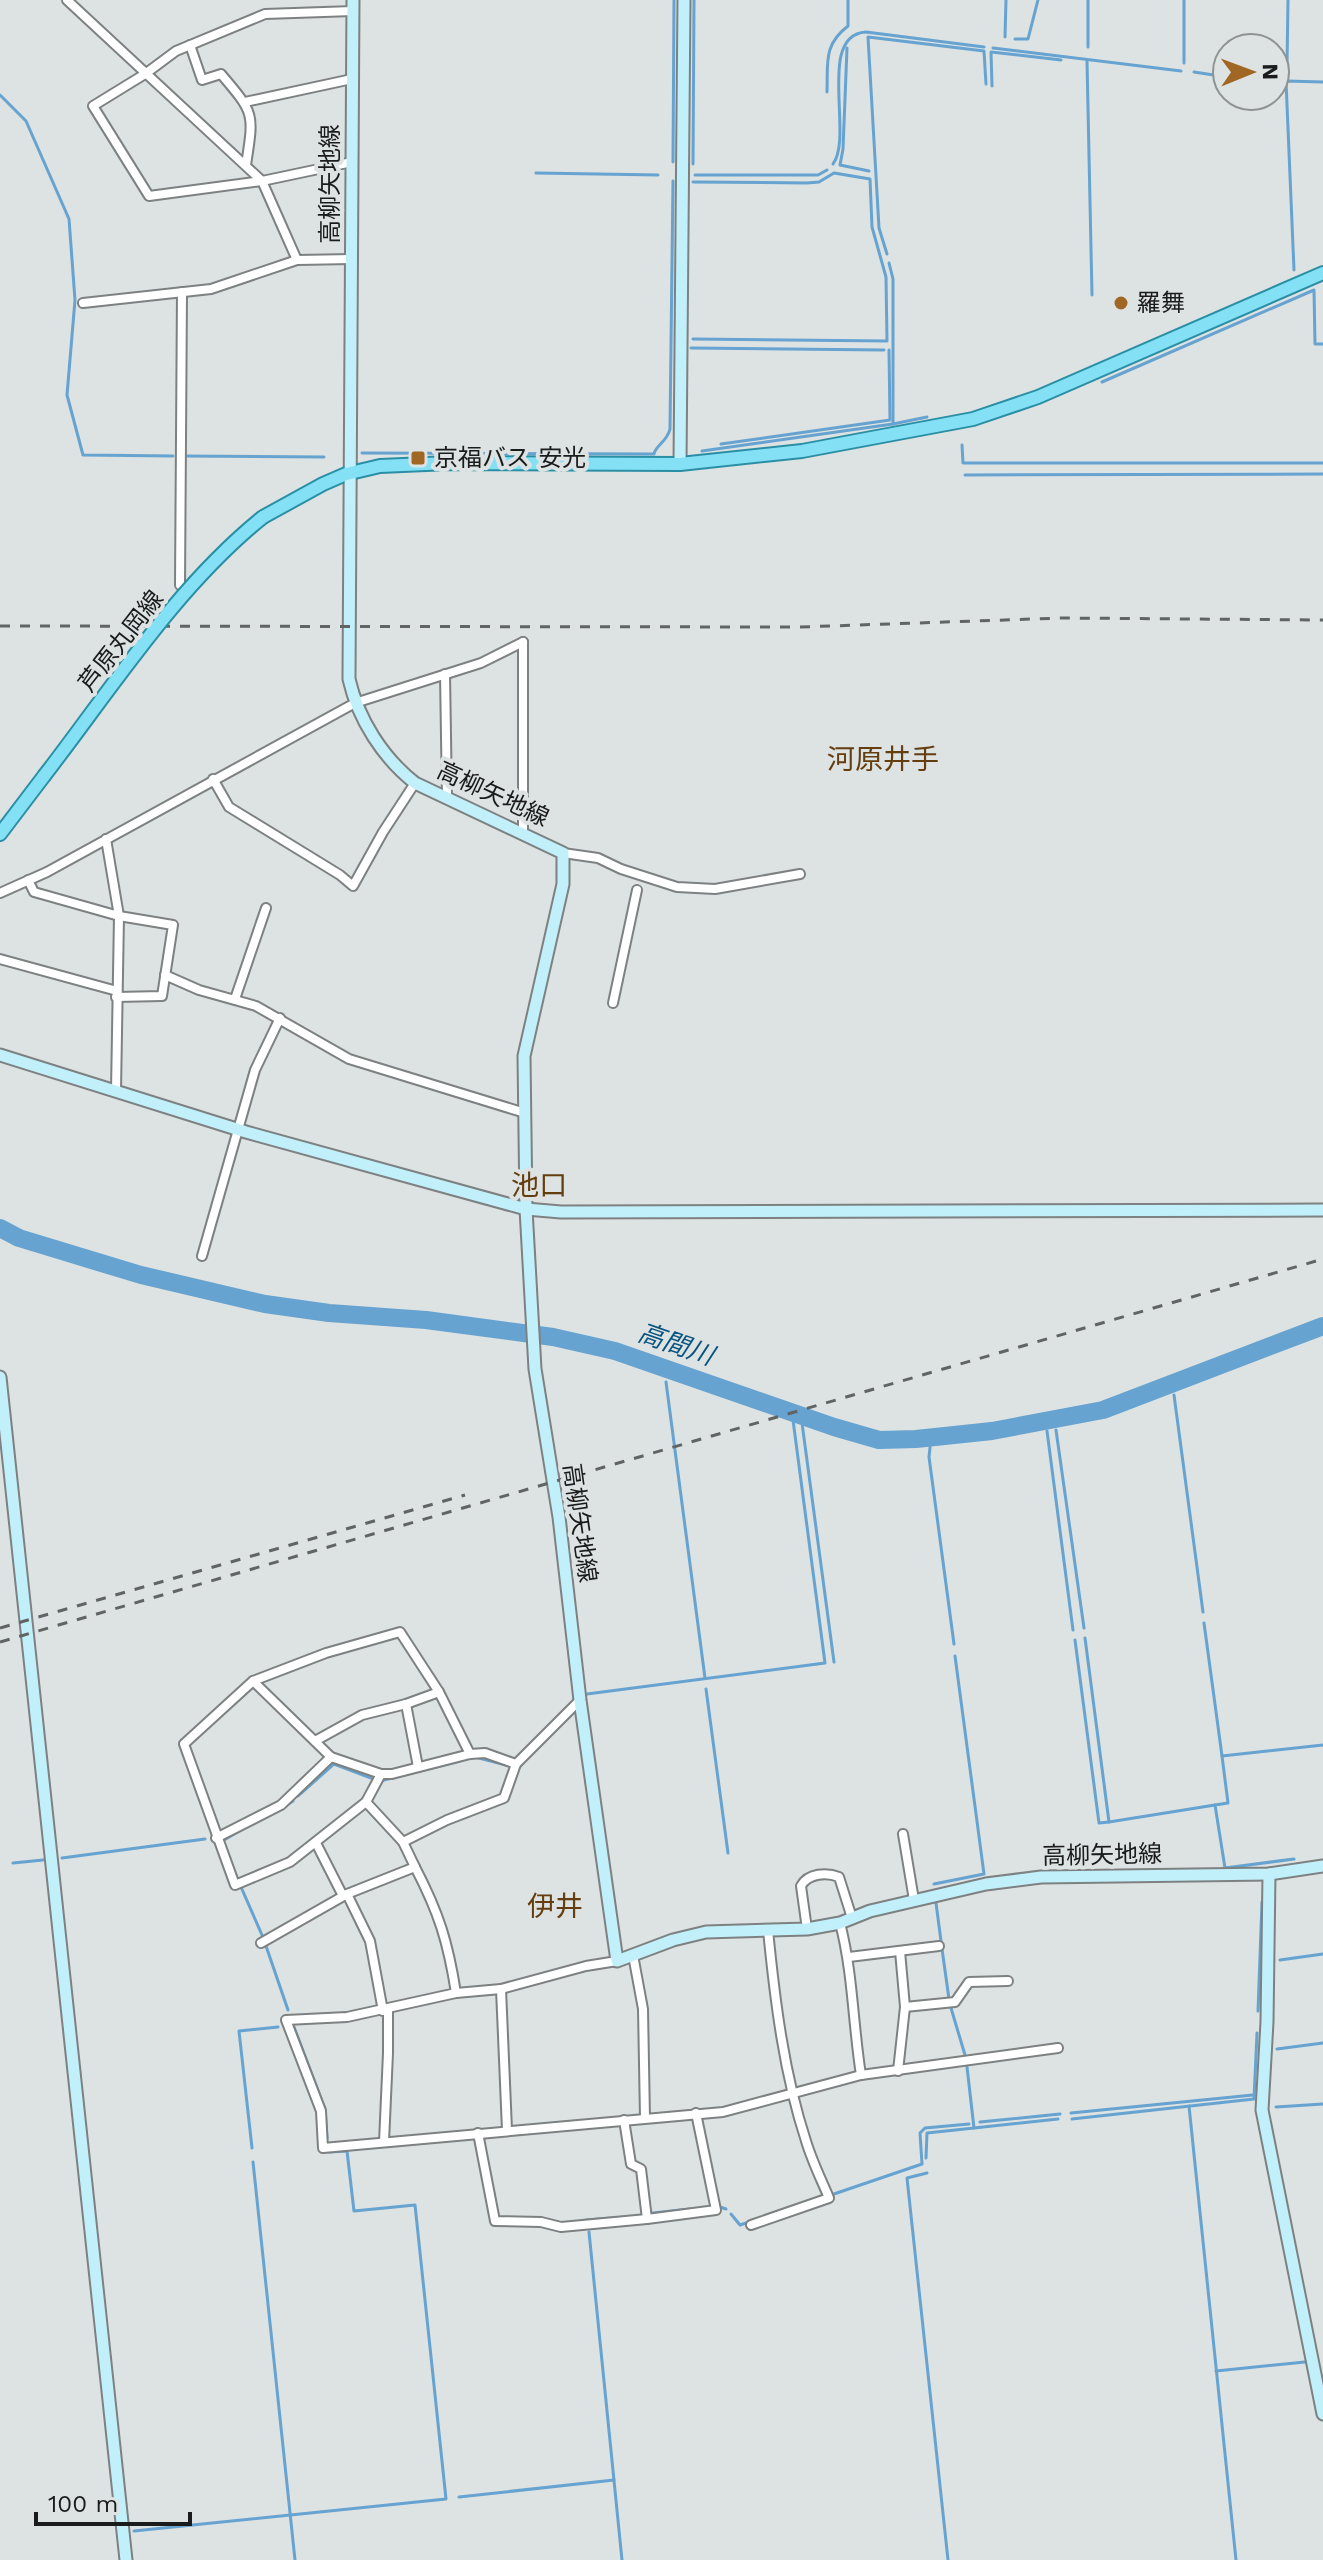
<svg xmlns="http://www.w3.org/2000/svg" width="1323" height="2560" font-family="'Work Sans','Noto Sans JP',sans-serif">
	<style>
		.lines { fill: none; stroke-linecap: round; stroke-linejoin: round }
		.stream { stroke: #66a3d0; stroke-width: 3 }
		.river { stroke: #66a3d0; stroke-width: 18 }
		.street-casing { stroke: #7d8181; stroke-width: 12 }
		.secondary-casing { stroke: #7d8181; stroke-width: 15 }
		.primary-casing { stroke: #2a8fa5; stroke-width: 16 }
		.street { stroke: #fff; stroke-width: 8 }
		.secondary { stroke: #c2f0fa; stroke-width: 11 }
		.primary { stroke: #84e1f5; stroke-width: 12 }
		.rail { stroke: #616464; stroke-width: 3; stroke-dasharray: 10 10; stroke-linecap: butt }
		.primary-bridge-casing { stroke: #2a8fa5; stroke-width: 16; stroke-linecap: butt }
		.primary-bridge { stroke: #84e1f5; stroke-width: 12 }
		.poi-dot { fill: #9f6723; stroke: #dde2e2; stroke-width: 3 }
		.labels { text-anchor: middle; stroke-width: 8; stroke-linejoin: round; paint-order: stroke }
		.street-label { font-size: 24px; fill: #1a1c1b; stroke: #dde2e2 }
		.poi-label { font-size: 24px; fill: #1a1c1b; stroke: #dde2e2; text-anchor: start }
		.water-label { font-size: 26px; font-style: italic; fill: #0a5580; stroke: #dde2e2 }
		.quarter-label { font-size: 28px; fill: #643e0f; stroke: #dde2e2 }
	</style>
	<rect width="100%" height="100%" fill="#dde2e2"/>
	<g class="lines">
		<g class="stream">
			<path d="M1005,37L1006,0"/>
			<path d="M1015,39H1028L1038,0"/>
			<path d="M1088,47V0"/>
			<path d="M847,48L843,149L840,165L869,171"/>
			<path d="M993,48L1181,71"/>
			<path d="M1087,61L1092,295"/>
			<path d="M1184,63V0"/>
			<path d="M1287,65L1288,0"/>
			<path d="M1194,72L1227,77"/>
			<path d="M1275,80L1286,81"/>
			<path d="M992,86L991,52L1061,60"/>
			<path d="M827,92C828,63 823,45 848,26V0"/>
			<path d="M0,95L26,121L69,219L75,300L67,395L83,455L173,456"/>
			<path d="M673,162L674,0"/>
			<path d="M693,164L694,0"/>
			<path d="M833,164C854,136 816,35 866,32L984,47"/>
			<path d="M536,173L658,175"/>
			<path d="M695,175H818L827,170"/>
			<path d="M887,254L879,228L868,37L984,51L986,84"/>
			<path d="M889,263L893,279V424L927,417"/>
			<path d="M1294,270L1286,81L1323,82"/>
			<path d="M693,339L887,341L886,277L872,227L870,179L834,173L819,182L807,183L693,182"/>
			<path d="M691,348L884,350"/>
			<path d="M1102,382L1314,290L1315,344H1323"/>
			<path d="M721,444L890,420L889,350"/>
			<path d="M962,445L963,463H1323"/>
			<path d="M702,451L893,424"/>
			<path d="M362,453L654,454C655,446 667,442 670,429L673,181"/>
			<path d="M184,456L324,457"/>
			<path d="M965,475L1323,474"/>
			<path d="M666,1382L705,1678"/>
			<path d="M1174,1395L1203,1612"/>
			<path d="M802,1423L834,1662"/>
			<path d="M1056,1430L1084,1628"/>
			<path d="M1047,1431L1073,1630"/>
			<path d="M931,1438L929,1457L954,1644"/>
			<path d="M1204,1623L1222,1756L1323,1745"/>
			<path d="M1085,1638L1109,1822L1215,1805"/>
			<path d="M1075,1640L1099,1823L1109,1822"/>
			<path d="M706,1689L728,1853"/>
			<path d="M587,1694L825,1663L793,1420"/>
			<path d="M1222,1756L1228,1803L1215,1805L1225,1868L1294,1859"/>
			<path d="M475,1757L510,1766"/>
			<path d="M384,1780L460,1761"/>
			<path d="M298,1796L334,1764L371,1778"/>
			<path d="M276,1812L293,1801"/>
			<path d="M223,1844L224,1840L251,1824"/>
			<path d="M62,1858L205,1839"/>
			<path d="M13,1863L43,1860"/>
			<path d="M934,1884L984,1874L955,1656"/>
			<path d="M241,1887L262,1935"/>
			<path d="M936,1903L941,1941"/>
			<path d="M266,1946L288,2010"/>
			<path d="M942,1949L949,1999"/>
			<path d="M1280,1960L1323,1954"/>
			<path d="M951,2008L965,2055"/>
			<path d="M1258,2011L1262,1902"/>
			<path d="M294,2027L325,2109L327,2138"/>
			<path d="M1277,2049L1323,2043"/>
			<path d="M1189,2106L1236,2560"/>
			<path d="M1276,2107L1323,2104"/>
			<path d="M1071,2113L1253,2095"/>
			<path d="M1072,2119L1254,2099L1257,2033"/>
			<path d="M980,2122L1060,2114"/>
			<path d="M974,2128L1058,2119"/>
			<path d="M252,2148L239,2031L278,2027"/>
			<path d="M926,2158L927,2133L974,2128L967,2067"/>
			<path d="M253,2162L295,2560"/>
			<path d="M927,2173L907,2178L948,2560"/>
			<path d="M831,2195L922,2164L920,2133L925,2128L969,2124"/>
			<path d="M720,2207L726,2209"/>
			<path d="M653,2213L690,2209"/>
			<path d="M731,2214L740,2225L749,2222"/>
			<path d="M586,2220L639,2216"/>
			<path d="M589,2232L622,2560"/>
			<path d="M1216,2371L1305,2362"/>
			<path d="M459,2497L614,2480"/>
			<path d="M134,2531L446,2499L415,2205L354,2211L347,2151L329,2152"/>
		</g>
		<path class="river" d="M0,1228L19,1238L141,1275L265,1304L329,1313L426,1320L553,1337L615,1351L834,1427L879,1440L916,1439L992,1431L1103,1410L1323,1326"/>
		<g class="street-casing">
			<g id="street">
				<path d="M67,0L262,181L297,260L352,259"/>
				<path d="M190,45L202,80L221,74C255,114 254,113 246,165"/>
				<path d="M245,102L352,79"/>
				<path d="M352,162L262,181L149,196L93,106L145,74L176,51L265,14L353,11"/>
				<path d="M83,303L211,289L297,260"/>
				<path d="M180,585L182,292"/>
				<path d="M523,642V832"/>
				<path d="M445,674L447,798"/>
				<path d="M213,779L229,807L340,875L353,886L383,832L415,783"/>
				<path d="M106,839L119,916L173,925L162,996L116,997"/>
				<path d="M563,853L598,858L621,869L677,887L715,889L800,874"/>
				<path d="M28,880L34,892L119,916L116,1091"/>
				<path d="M0,893L47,872L355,703L481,663L523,642"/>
				<path d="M0,959L117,991"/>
				<path d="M165,975L199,990L256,1006L349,1059L525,1113"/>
				<path d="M235,999L266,908"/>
				<path d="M613,1003L637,890"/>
				<path d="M202,1256L255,1070L280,1018"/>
				<path d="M253,1681L331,1757L381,1774H392L470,1754L485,1753L516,1764L580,1700"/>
				<path d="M406,1704L418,1767"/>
				<path d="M315,1741L362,1715L406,1704L439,1692"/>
				<path d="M381,1774L366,1802L290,1862L235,1885L184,1744L253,1681L326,1653L400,1632L439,1692L470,1754"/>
				<path d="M903,1834L914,1900"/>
				<path d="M216,1838L281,1805L331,1757"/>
				<path d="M403,1842L447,1820L504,1798L516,1764"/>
				<path d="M316,1843L343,1896"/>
				<path d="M415,1867C439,1913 448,1942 456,1993"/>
				<path d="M347,1894L370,1941L383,2011"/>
				<path d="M840,1923C853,1973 853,2025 861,2075"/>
				<path d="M807,1929L801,1886C808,1873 827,1872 839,1877L852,1918"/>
				<path d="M261,1943L347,1894L415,1867L403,1842L366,1802"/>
				<path d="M633,1955L643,2009L645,2118"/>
				<path d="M849,1957L939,1946"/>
				<path d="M617,1961L586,1966L501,1989L456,1993L347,2017L286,2020L321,2111L323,2148L723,2112L861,2075L1058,2048"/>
				<path d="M501,1989L507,2130"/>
				<path d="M905,2007L955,2002L969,1982L1008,1981"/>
				<path d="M898,2071L905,2007L900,1951"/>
				<path d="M624,2120L631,2164L641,2169L647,2219L716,2210L696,2113"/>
				<path d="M478,2133L495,2221L541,2222L561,2227L647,2219"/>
				<path d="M384,2142L388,2053V2010"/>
				<path d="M751,2225L829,2198C821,2179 812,2161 806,2141C784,2074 775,2001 768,1930"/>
			</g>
		</g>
		<g class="secondary-casing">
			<g id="secondary">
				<path d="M353,0L349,679C358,719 383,758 415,783L563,853V884L524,1056L526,1209L535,1369L559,1517L580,1700L617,1961L673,1940L706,1932L807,1929L840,1923L870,1911L986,1884L1041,1877L1269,1874L1323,1866"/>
				<path d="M680,464L684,0"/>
				<path d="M0,1055L246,1132L526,1209L561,1212L1323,1210"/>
				<path d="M0,1377L126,2560"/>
				<path d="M1269,1874L1267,2022L1262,2110L1323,2414"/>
			</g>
		</g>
		<g class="primary-casing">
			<g id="primary">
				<path d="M263,517L323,484L346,474L380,466L449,463L680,464L802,451L973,419L1038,397L1323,273"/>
				<path d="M0,834L44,776"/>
			</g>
		</g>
		<use href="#street" class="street"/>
		<use href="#secondary" class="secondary"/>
		<use href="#primary" class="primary"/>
		<g class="rail">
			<path d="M0,626L800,627L1062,618L1323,620"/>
			<path d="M0,1628L465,1495"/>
			<path d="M0,1642L1323,1259"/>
		</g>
		<g class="primary-bridge-casing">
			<path id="primary-bridge" d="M44,776C112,688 176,587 263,517"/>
		</g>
		<use href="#primary-bridge" class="primary-bridge"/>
	</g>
	<g class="poi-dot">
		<circle cx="1121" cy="303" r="8"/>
		<rect x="410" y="450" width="16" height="16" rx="4"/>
	</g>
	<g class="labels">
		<g class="street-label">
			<text transform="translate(330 184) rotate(-90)" y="8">高柳矢地線</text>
			<text transform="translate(121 641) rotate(-52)" y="8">芦原丸岡線</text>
			<text transform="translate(493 794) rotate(25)" y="8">高柳矢地線</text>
			<text transform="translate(580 1523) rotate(82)" y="8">高柳矢地線</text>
			<text transform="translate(1102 1855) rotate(-1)" y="8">高柳矢地線</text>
		</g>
		<g class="poi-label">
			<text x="1137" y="311">羅舞</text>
			<text x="434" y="466">京福バス 安光</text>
		</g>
		<g class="water-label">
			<text transform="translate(676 1344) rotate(19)" y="9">高間川</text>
		</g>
		<g class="quarter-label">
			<text x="883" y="769">河原井手</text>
			<text x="539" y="1195">池口</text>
			<text x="555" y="1916">伊井</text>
		</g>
	</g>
	<g transform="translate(1251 72) rotate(89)"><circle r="38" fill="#dde2e2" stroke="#8f9392" stroke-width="2"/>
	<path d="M0-6L14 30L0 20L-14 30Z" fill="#9f6723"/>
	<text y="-12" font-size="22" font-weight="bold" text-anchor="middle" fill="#1a1c1b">N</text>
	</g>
	<path d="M36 2512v12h154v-12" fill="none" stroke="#1a1c1b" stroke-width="4"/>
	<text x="48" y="2512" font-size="24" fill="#1a1c1b" stroke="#dde2e2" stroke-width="6" paint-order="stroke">100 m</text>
</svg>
